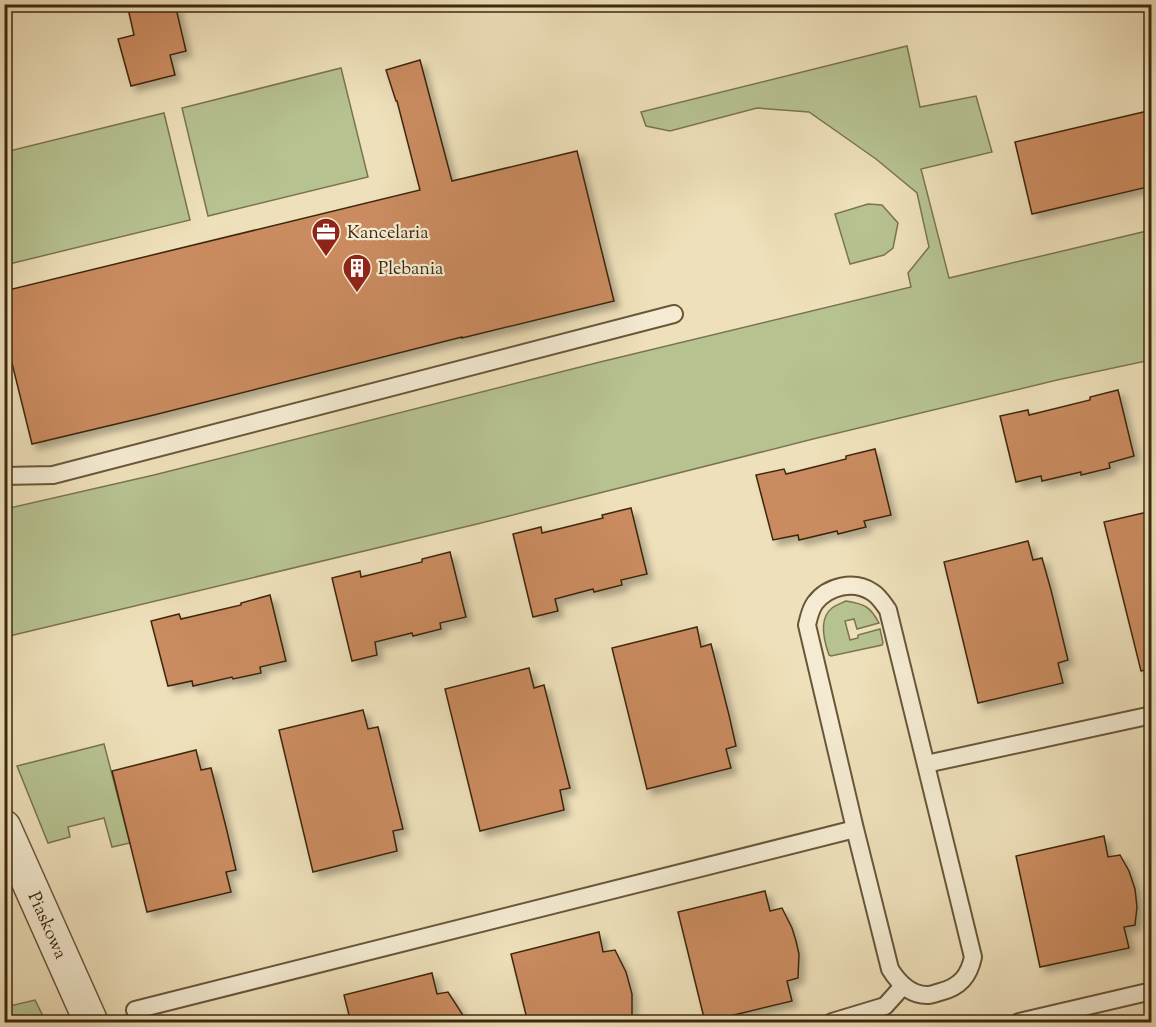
<svg xmlns="http://www.w3.org/2000/svg" width="1156" height="1027" font-family="'Sorts Mill Goudy',serif">
	<style>
		.green { fill: #b7c291; stroke: #7a7550; stroke-width: 1.5 }
		.building { fill: #c98b5f; stroke: #3d280e; stroke-width: 1.5; filter: url(#shadow) }
		.lines { fill: none; stroke-linecap: round; stroke-linejoin: round }
		.lane-casing { stroke: #695639; stroke-width: 20 }
		.street-casing { stroke: #695639; stroke-width: 36 }
		.lane { stroke: #f4ebd2; stroke-width: 16 }
		.street { stroke: #f4ebd2; stroke-width: 33 }
		.labels { text-anchor: middle; stroke-width: 4.5; stroke-linejoin: round; paint-order: stroke }
		.poi-label { font-size: 18px; fill: #3d280e; stroke: #f4ebd2; text-anchor: start }
		.street-label { font-size: 18px; fill: #3d280e; stroke: #f4ebd2 }
	</style>
	<defs>
		<filter id="shadow"><feDropShadow dx="5.5" dy="5.5" stdDeviation="3" flood-color="#0004"/></filter>
	</defs>
	<rect width="100%" height="100%" fill="#eee0ba"/>
	<filter id="stains"><feTurbulence type="fractalNoise" baseFrequency=".00333" numOctaves="4"/><feColorMatrix values="0 0 0 0 .2 0 0 0 0 .09 0 0 0 0 .02 0 0 0 .5 -.17"/></filter>
	<radialGradient id="worn" r=".72"><stop offset=".6" stop-color="#630" stop-opacity="0"/><stop offset="1" stop-color="#630" stop-opacity=".3"/></radialGradient>
	<g class="green">
		<path d="M907,46L920,107L976,96L992,152L921,169L949,278L1151,230V360L1057,380L813,439L477,524L5,637V509L154,475L600,362L911,287L908,273L929,247L917,193L876,159L809,112L757,108L670,131L646,126L641,112Z"/>
		<path d="M341,68L368,177L208,216L182,108Z"/>
		<path d="M164,113L190,220L5,265V152Z"/>
		<path d="M868,204L882,205L898,223L893,248L884,255L850,264L835,214Z"/>
		<path d="M846,601C864,604 870,606 879,623L857,629L854,619L845,621L850,640L858,638V635L880,629L883,643L882,645L831,656L829,655C824,641 818,619 832,608C836,605 842,603 846,601Z"/>
		<path d="M104,744L130,843L112,847L104,818L68,827L70,837L48,843L17,766Z"/>
		<path d="M35,1000L46,1022H5V1007Z"/>
	</g>
	<g class="building">
		<path d="M127,4H175L186,51L170,55L175,75L131,86L118,39L134,35Z"/>
		<path d="M420,60L452,181L577,151L614,301L462,338V337L154,415L32,444L4,331V291L420,190L397,101H396L386,70Z"/>
		<path d="M1152,110V186L1032,214L1015,142Z"/>
		<path d="M1118,390L1134,456L1109,463L1110,468L1081,475V472L1042,481L1041,476L1016,482L1000,416L1028,410L1029,415L1090,400V397Z"/>
		<path d="M875,449L891,515L864,521L866,527L838,534L837,531L799,540L798,535L773,540L756,475L784,469L786,474L846,459V456Z"/>
		<path d="M631,508L647,574L621,580L622,585L594,592L593,589L555,599L558,611L533,617L513,534L541,527L542,533L603,518L602,515Z"/>
		<path d="M1152,511V669L1141,671L1104,522Z"/>
		<path d="M1028,541L1033,560L1042,558L1051,590L1068,660L1058,663L1063,683L978,703L944,562Z"/>
		<path d="M450,552L466,617L440,623L441,629L413,636L412,633L375,642L377,655L352,661L332,578L360,571L361,577L422,562V559Z"/>
		<path d="M270,595L286,661L260,667L261,673L233,679L232,677L193,686L192,681L168,686L151,621L179,614L181,619L241,605V603Z"/>
		<path d="M697,627L701,647L711,644L729,715L736,746L726,749L731,768L647,789L612,648Z"/>
		<path d="M529,668L534,688L544,685L570,788L560,790L564,810L480,831L445,689Z"/>
		<path d="M363,710L368,729L378,727L403,829L393,831L397,851L313,872L279,730Z"/>
		<path d="M196,750L201,770L211,768L227,831L236,870L226,872L231,892L147,912L112,771Z"/>
		<path d="M1104,836L1108,857L1120,855L1129,871L1135,889L1137,907L1135,925L1124,927L1129,948L1040,967L1016,856Z"/>
		<path d="M765,891L770,911L782,908L792,928L796,941L799,954L798,978L787,981L792,1001L705,1022L678,912Z"/>
		<path d="M599,932L603,952L615,950L626,972L632,994V1019L617,1023H528L511,954Z"/>
		<path d="M432,973L437,994L448,992L468,1023H351L344,995Z"/>
	</g>
	<g class="lines">
		<g class="lane-casing">
			<g id="lane">
				<path d="M4,476L53,475L674,314"/>
				<path d="M926,764L1152,715"/>
				<path d="M135,1010L855,829L890,969C898,982 910,995 927,995C931,995 936,993 940,992C960,987 969,976 973,957L888,610C883,603 879,596 872,592C854,580 828,586 815,603C810,610 809,617 807,625L855,829"/>
				<path d="M832,1022L885,1006L903,986"/>
				<path d="M1019,1022L1152,991"/>
			</g>
		</g>
		<g class="street-casing">
			<path id="street" d="M4,827L91,1022"/>
		</g>
		<use href="#lane" class="lane"/>
		<use href="#street" class="street"/>
	</g>
	<defs>
		<g id="office-pin" transform="scale(1.5)"><path d="M0 17L-7.5 6A9.5 9.5 0 1 1 7.5 6Z" fill="#8f2418" stroke="#f4ebd2"/><path d="M-6-3h4V-5.5h4V-3h4V5H-6ZM-1-4.5V-3h2v-1.5ZM-6 0V1H6V0Z" fill="#fff"/></g>
		<g id="building-pin" transform="scale(1.5)"><path d="M0 17L-7.5 6A9.5 9.5 0 1 1 7.5 6Z" fill="#8f2418" stroke="#f4ebd2"/><path d="M-4-6H4V6H1V3H-1V6H-4ZM-2.5-4.3h1.7v1.8h-1.7ZM.8-4.3h1.7v1.8H.8ZM-2.5-1h1.7V.8h-1.7ZM.8-1h1.7V.8H.8Z" fill="#fff"/></g>
	</defs>
	<g fill-rule="evenodd">
		<use href="#office-pin" x="326" y="232"/>
		<use href="#building-pin" x="357" y="268"/>
	</g>
	<g class="labels">
		<g class="poi-label">
			<text x="347" y="238">Kancelaria</text>
			<text x="378" y="274">Plebania</text>
		</g>
		<g class="street-label">
			<text transform="translate(48 925) rotate(66)" y="6">Piaskowa</text>
		</g>
	</g>
	<rect width="1156" height="1027" fill="none" stroke="#eee0ba" stroke-width="24"/>
	<rect x="6" y="6" width="1144" height="1015" fill="none" stroke="#3d280e" stroke-width="3"/>
	<rect x="12" y="12" width="1132" height="1003" fill="none" stroke="#3d280e" stroke-width="1.5"/>
	<rect width="100%" height="100%" filter="url(#stains)"/>
	<rect width="100%" height="100%" fill="url(#worn)"/>
</svg>
